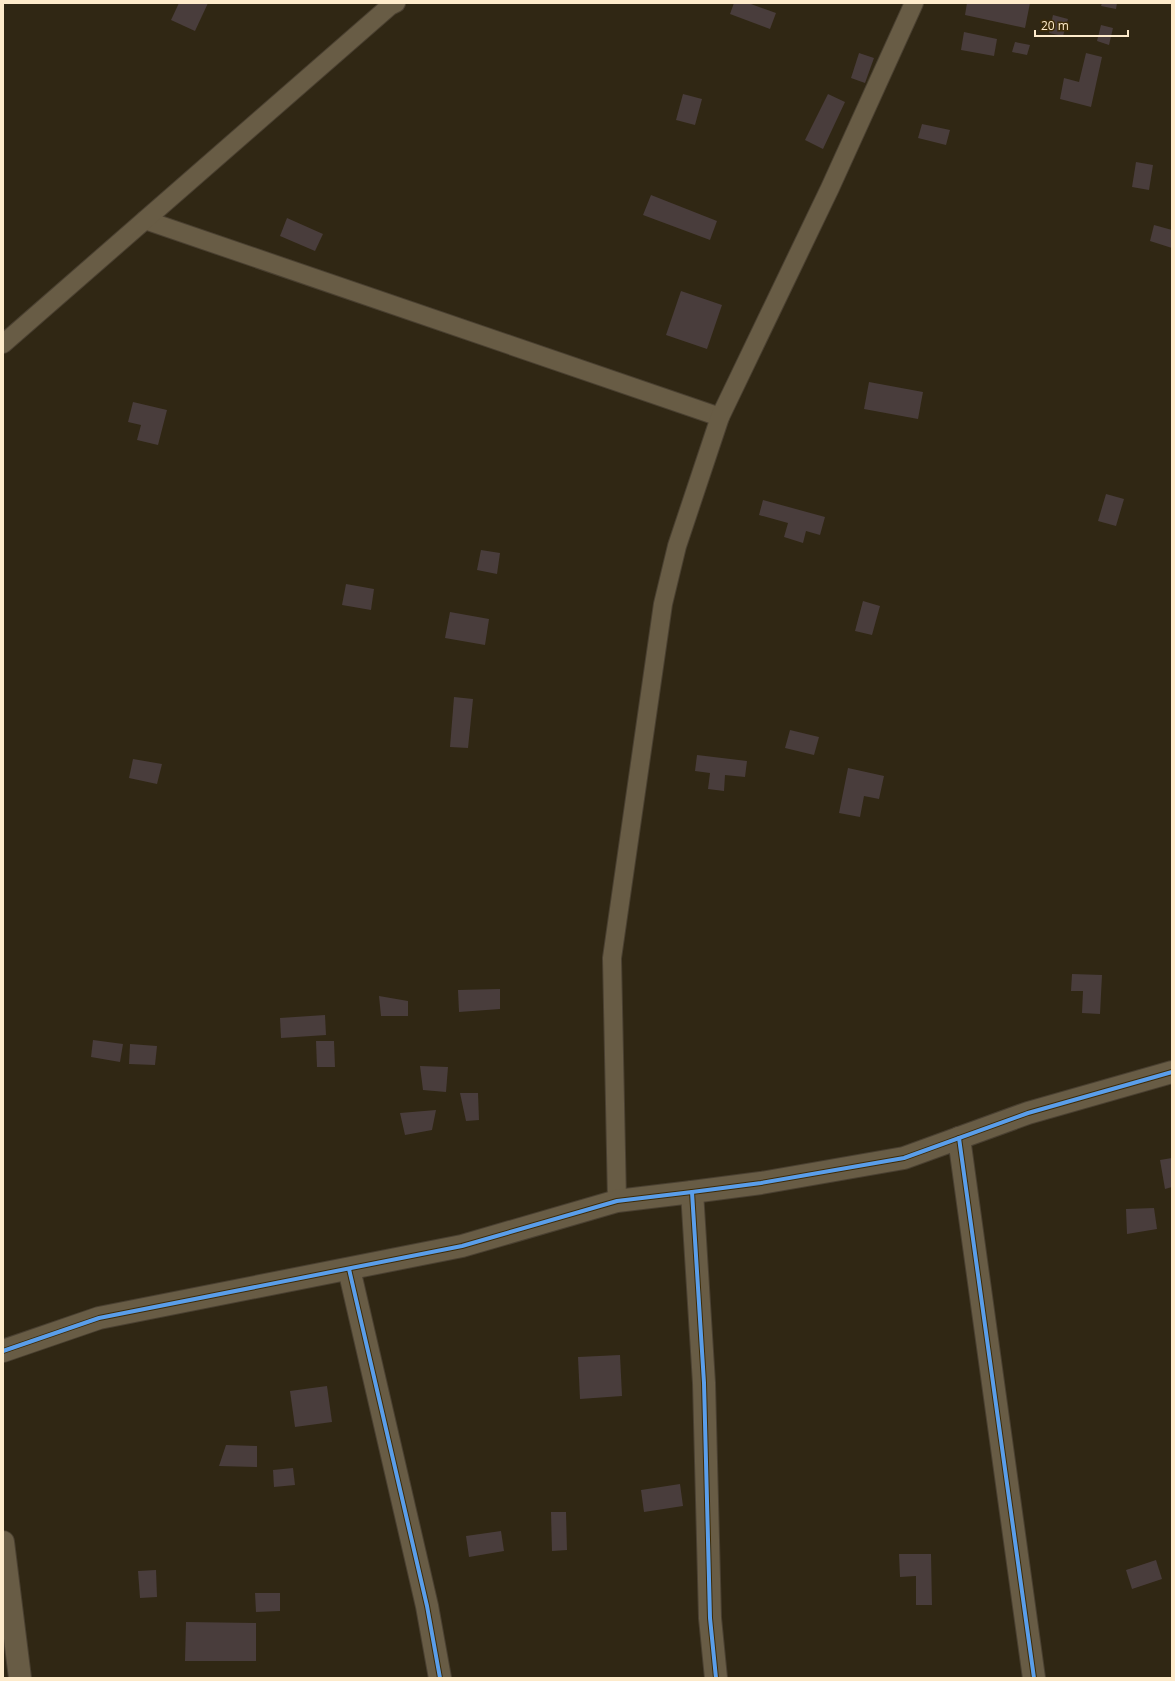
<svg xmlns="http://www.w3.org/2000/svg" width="1175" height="1681" font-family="'Open Sans',sans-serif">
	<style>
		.building { fill: #493d3c }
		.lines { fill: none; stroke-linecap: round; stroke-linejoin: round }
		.service-casing { stroke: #4a4031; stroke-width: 20 }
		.minor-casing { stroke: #4a4031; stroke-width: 24 }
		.service { stroke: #685c45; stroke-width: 18 }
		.minor { stroke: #685c45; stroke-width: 22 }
		.cycleway-casing { stroke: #3d2b07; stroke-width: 6 }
		.cycleway { stroke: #5a9eea; stroke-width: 4 }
	</style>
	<rect width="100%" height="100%" fill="#302714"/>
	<g class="building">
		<path d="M179,3H208L195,31L171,20Z"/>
		<path d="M734,3H748L776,13L770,29L730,14Z"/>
		<path d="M967,3H1030L1025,28L965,15Z"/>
		<path d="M1102,3H1117L1116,9L1101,6Z"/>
		<path d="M1053,15L1068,19L1063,36L1049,33Z"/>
		<path d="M1101,25L1113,28L1109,45L1097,41Z"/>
		<path d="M964,32L997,39L994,56L961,50Z"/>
		<path d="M1015,42L1030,45L1027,55L1012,52Z"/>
		<path d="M859,53L874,58L865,83L851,78Z"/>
		<path d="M1086,53L1102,57L1091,107L1060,99L1064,78L1079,82Z"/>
		<path d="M683,94L702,99L695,125L676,120Z"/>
		<path d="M828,94L845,102L823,149L805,140Z"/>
		<path d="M922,124L950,130L946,145L918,138Z"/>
		<path d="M1136,162L1153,165L1149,190L1132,187Z"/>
		<path d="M651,195L717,221L710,240L643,215Z"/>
		<path d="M287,218L323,234L315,251L280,236Z"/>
		<path d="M1154,225L1172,230V248L1150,241Z"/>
		<path d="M681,291L722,305L707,349L666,335Z"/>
		<path d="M869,382L923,392L918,419L864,409Z"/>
		<path d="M133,402L167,410L158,445L137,440L141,425L128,422Z"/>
		<path d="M1106,494L1124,499L1116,526L1098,521Z"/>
		<path d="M763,500L825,517L820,535L806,531L803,543L784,537L788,523L759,515Z"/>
		<path d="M481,550L500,553L497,574L477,570Z"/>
		<path d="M346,584L374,589L371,610L342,605Z"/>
		<path d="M863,601L880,606L872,635L855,631Z"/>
		<path d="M450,612L489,619L485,645L445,638Z"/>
		<path d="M454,697L473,699L468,748L450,747Z"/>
		<path d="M790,730L819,737L814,755L785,748Z"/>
		<path d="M697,755L747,761L745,777L725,775L724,791L708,789L710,773L695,771Z"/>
		<path d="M133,759L162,764L157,784L129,778Z"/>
		<path d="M848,768L884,776L879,799L864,796L860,817L839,813Z"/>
		<path d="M1072,974L1102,975L1100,1014L1082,1013L1083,991H1071Z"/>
		<path d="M500,989V1009L459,1012L458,990Z"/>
		<path d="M379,996L408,1001V1016H381Z"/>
		<path d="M325,1015L326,1035L281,1038L280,1018Z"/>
		<path d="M93,1040L123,1044L120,1062L91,1057Z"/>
		<path d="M316,1041H334L335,1067H317Z"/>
		<path d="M130,1044L157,1046L155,1065L129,1064Z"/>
		<path d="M420,1066L448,1067L446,1092L423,1090Z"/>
		<path d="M460,1093H478L479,1120L466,1121Z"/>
		<path d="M436,1110L432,1130L405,1135L400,1113Z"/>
		<path d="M1172,1158V1187L1165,1189L1160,1160Z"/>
		<path d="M1154,1208L1157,1229L1127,1234L1126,1209Z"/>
		<path d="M620,1355L622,1396L580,1399L578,1357Z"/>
		<path d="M327,1386L332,1422L295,1427L290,1391Z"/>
		<path d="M226,1445L257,1446V1467L219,1466Z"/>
		<path d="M293,1468L295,1485L274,1487L273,1470Z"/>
		<path d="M680,1484L683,1506L644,1512L641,1490Z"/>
		<path d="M551,1512H566L567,1550L552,1551Z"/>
		<path d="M501,1531L504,1551L469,1557L466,1536Z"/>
		<path d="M899,1554H931L932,1605H916V1576L900,1577Z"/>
		<path d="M1156,1560L1162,1579L1132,1589L1126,1570Z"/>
		<path d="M156,1570L157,1597L140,1598L138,1571Z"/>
		<path d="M255,1593H280V1611L256,1612Z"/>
		<path d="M186,1622L256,1623V1661H185Z"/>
	</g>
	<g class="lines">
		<g class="service-casing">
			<g id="service">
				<path d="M145,220L720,417"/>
				<path d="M3,344L390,6L396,3"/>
				<path d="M617,1201L612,958L663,604L677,546L720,417L830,188L914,3"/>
			</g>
		</g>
		<g class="minor-casing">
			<g id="minor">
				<path d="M959,1138L1034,1678"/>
				<path d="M692,1192L704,1383L710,1618L716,1678"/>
				<path d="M349,1269L427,1606L440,1678"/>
				<path d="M3,1351L99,1318L462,1246L617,1201L692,1192L761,1183L904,1158L1028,1113L1172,1072"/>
				<path d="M3,1542L20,1678"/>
			</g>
		</g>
		<use href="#service" class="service"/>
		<use href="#minor" class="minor"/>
		<g class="cycleway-casing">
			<g id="cycleway">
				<path d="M959,1138L1034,1678"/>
				<path d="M692,1192L704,1383L710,1618L716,1678"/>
				<path d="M349,1269L427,1606L440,1678"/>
				<path d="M3,1351L99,1318L462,1246L617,1201L692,1192L761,1183L904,1158L1028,1113L1172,1072"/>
			</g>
		</g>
		<use href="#cycleway" class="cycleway"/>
	</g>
	<rect width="1175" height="1681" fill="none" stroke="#feebcb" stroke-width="8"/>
	<path d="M1035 30v6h93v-6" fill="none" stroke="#feebcb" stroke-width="2"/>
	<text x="1041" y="30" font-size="12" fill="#feebcb" stroke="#3d2b07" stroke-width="3" paint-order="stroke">20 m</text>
</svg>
